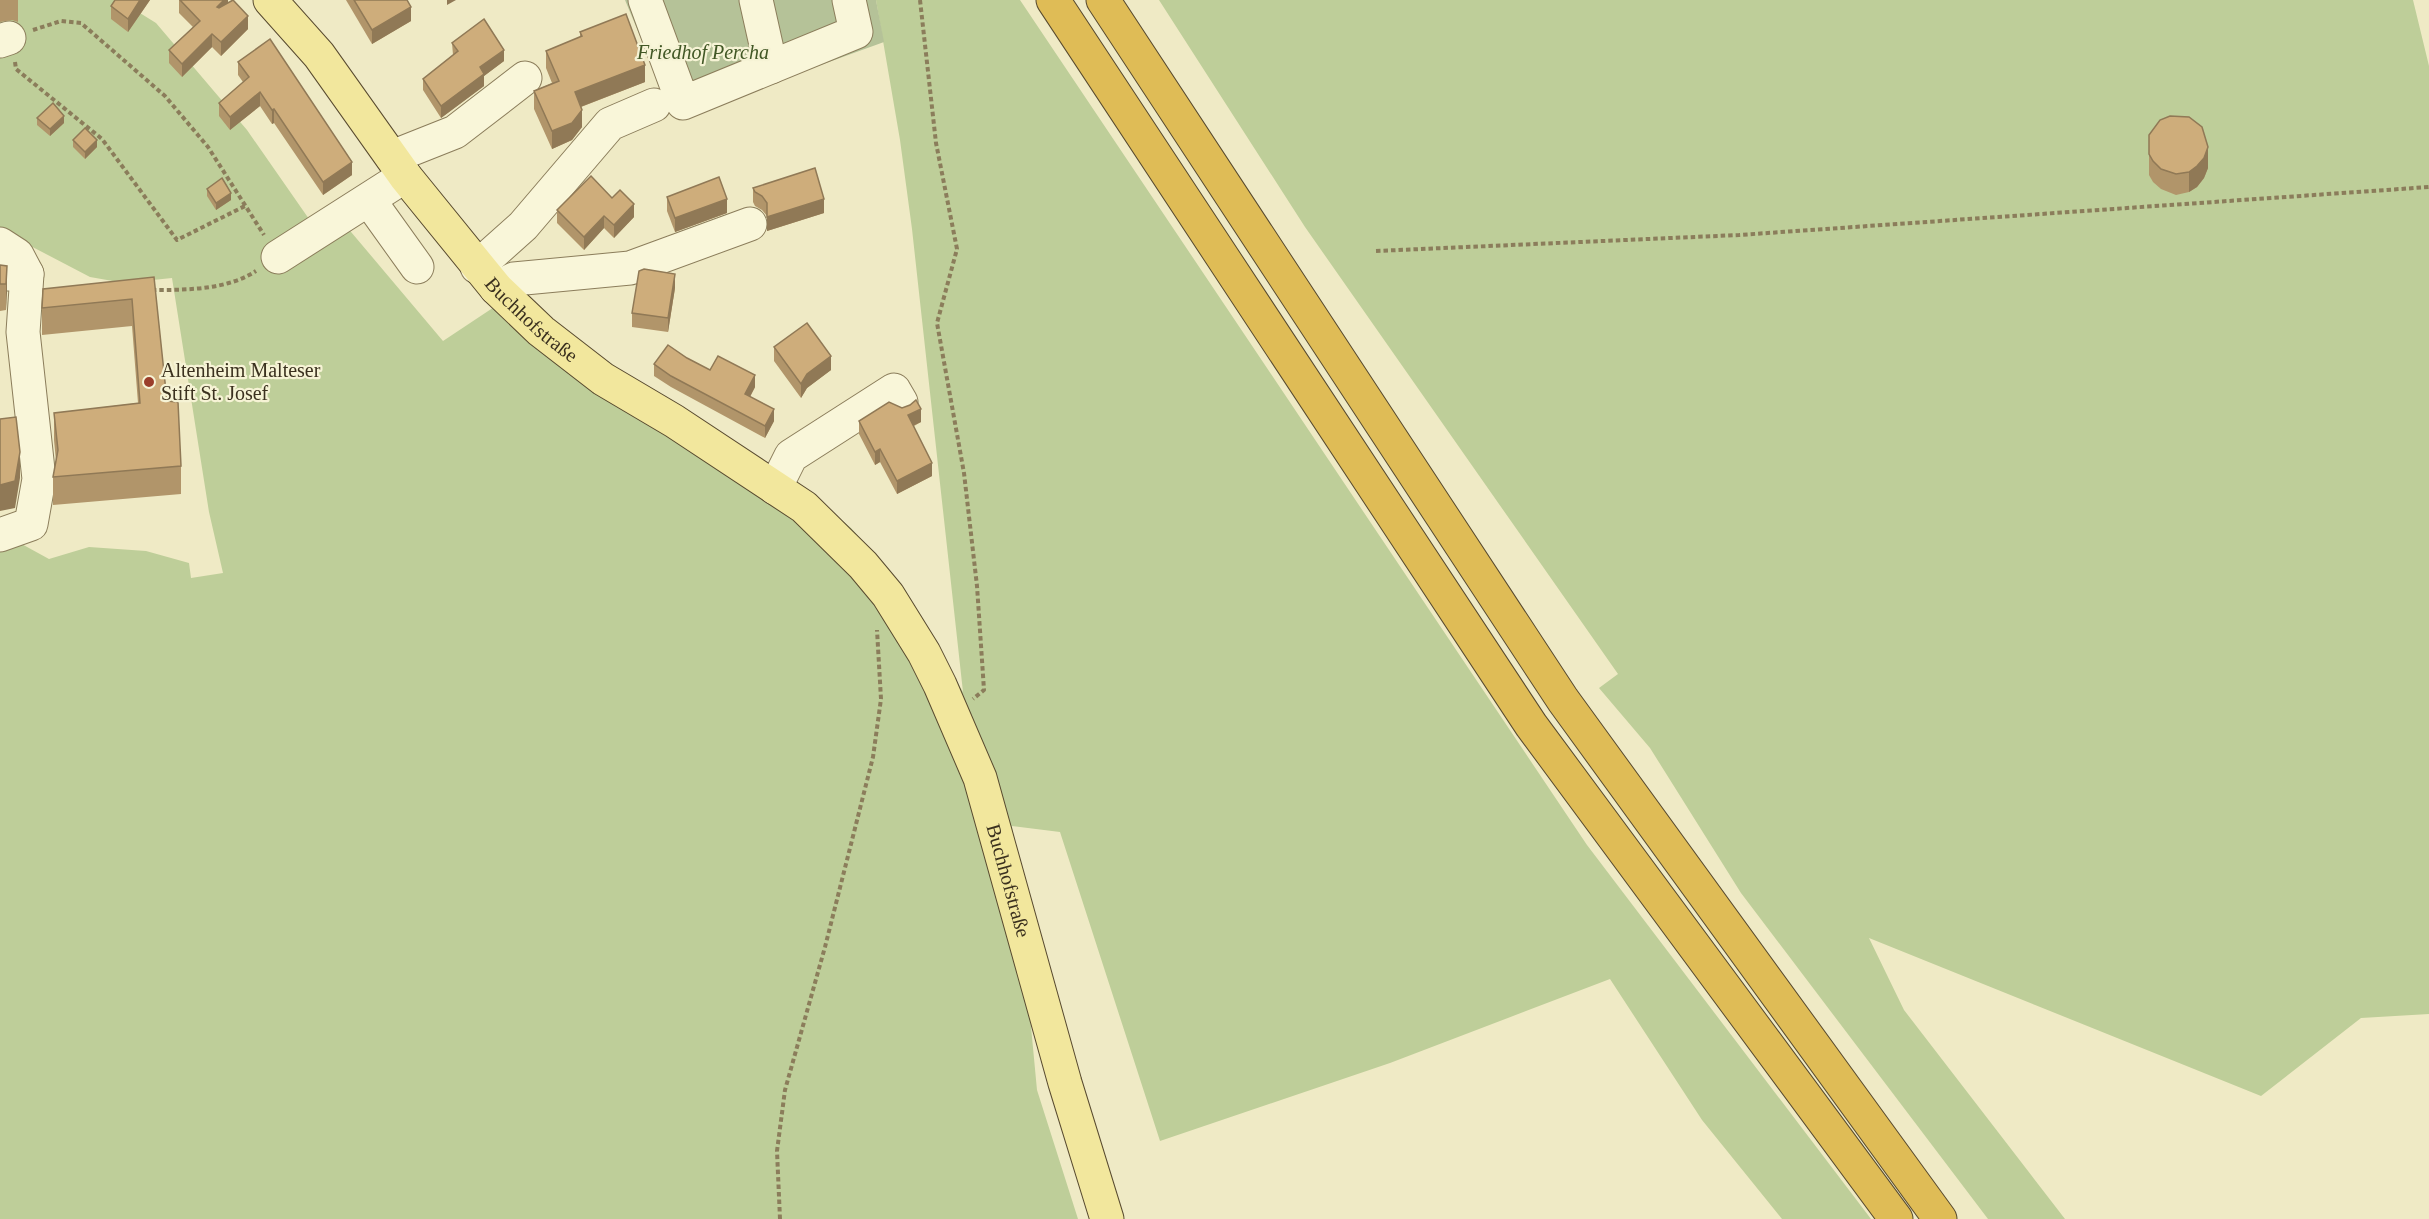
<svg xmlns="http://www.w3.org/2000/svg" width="2429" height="1219" font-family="Georgia,serif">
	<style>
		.green { fill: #bece99 }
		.cemetery { fill: #b5c298 }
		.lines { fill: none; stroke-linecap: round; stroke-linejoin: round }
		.minor-casing { stroke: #8b7d5b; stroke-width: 35 }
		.major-casing { stroke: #584a2f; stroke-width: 35 }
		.highway-casing { stroke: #584a2f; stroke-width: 35 }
		.path { stroke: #8b7d5b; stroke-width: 4; stroke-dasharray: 4.5 3; stroke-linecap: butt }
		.minor { stroke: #f9f6d9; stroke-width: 33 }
		.major { stroke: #f2e79d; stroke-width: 33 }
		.highway { stroke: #dfbc56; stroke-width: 33 }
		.wall { fill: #b1956a }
		.shaded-wall { fill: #907956 }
		.building { fill: #cead7b; stroke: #907956; stroke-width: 1.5 }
		.poi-dot { fill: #9b3e2a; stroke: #f6f3d5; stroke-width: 2 }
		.labels { text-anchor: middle; stroke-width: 4.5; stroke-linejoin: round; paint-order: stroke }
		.park-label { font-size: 20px; font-style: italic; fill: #415725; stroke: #f6f3d5 }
		.street-label { font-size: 20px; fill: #3b311f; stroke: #f6f3d5 }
		.poi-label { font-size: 20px; fill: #3b311f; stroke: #f6f3d5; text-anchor: start }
	</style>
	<rect width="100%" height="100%" fill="#efeac5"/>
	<g class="green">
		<path d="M0,0H119L156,23L247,130L309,219L330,207L443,341L520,290L566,333L619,371L800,485L851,528L904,588L963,692L912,229L900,140L876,0H1020L1587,845L1871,1219H1782L1702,1120L1610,979L1390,1063L1160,1141L1060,832L1012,826L1037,1090L1078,1219H0V550L18,542L49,559L89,547L146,551L189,563L191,578L223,573L209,512L172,278L124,283L90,277L0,230Z"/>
		<path d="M1159,0H2413L2429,66V1014L2361,1018L2261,1096L1869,938L1904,1010L2065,1219H1988L1741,893L1650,748L1599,688L1618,674L1305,227Z"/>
	</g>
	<path class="cemetery" d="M625,0H876L884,42L674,118Z"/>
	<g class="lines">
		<g class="minor-casing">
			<g id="minor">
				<path d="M645,0L683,103L856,32L849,0"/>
				<path d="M756,0L771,67"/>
				<path d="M0,41L9,38"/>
				<path d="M392,157L455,132L525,78"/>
				<path d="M369,200L417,267"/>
				<path d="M0,244L17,255L27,274H0"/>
				<path d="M278,257L405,176"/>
				<path d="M477,267L523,226L610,124L654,105"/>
				<path d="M496,288L514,279L630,268L750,224"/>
				<path d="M775,488L791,456L894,390L901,402"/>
				<path d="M0,535L31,524L39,479L23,332L27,274"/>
			</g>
		</g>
		<g class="major-casing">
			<g id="major">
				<path id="s1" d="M270,0L319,55L405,176L496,288L541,331L603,379L674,421L804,507L863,565L888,595L924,653L940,685L980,778L1065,1083L1107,1219"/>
			</g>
		</g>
		<g class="highway-casing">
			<g id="highway">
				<path d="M1053,0L1531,725L1896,1219"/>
				<path d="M1103,0L1563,700L1940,1219"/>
			</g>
		</g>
		<g class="path">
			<path d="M920,0L936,143L957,249L937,323L964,473L977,586L984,690L973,699"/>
			<path d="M33,30L61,21L81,23L165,96L208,147L264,235"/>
			<path d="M15,62L16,69L102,139L177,240L245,206"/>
			<path d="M1376,251L1739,235L2429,187"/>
			<path d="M152,290C186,290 227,290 256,271"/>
			<path d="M780,1219L777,1151L785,1090L825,947L873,757L881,699L877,630"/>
		</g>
		<use href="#minor" class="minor"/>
		<use href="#major" class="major"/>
		<use href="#highway" class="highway"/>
	</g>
	<g class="wall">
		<path d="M0,0H18V22L12,20L0,22Z"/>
		<path d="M115,0H150L128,32L111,19V6Z"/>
		<path d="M179,0H228V2L248,29L221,56L212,47L182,77L169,63V50L193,27L179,13Z"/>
		<path d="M346,0H407L411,21L372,44Z"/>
		<path d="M580,32L645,82L581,107L582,127L572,140L552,149L534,109V91L552,83L546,68V51L580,37Z"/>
		<path d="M452,43L504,61L484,76V86L441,118L423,90V79L453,55Z"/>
		<path d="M238,62L352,175L323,195L274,123L272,124L260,106L230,130L219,116V103L243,82L238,75Z"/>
		<path d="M37,118L64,123L50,136L37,125Z"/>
		<path d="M2149,135L2208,168L2204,178L2197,187L2189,192L2176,195L2161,189L2153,182L2149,175Z"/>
		<path d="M73,140L97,147L85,159L73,147Z"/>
		<path d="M753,188L824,213L767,231V216L762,210L755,206L753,202Z"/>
		<path d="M207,189L231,200L216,210L207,196Z"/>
		<path d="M667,197L727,213L675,232L667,211Z"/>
		<path d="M612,198L634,217L614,238L604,228L584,250L557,223V210Z"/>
		<path d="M0,265L7,266L6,310L0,311Z"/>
		<path d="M154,277L167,401L181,466V494L53,505V477L56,461L54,440V413L138,403L132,326L42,335V308Z"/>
		<path d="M675,288L668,332L632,327V313Z"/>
		<path d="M774,347L831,370L807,388L801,398L774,361Z"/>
		<path d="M687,358L710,370L755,387L750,397L774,421L765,438L671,387L654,376V364Z"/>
		<path d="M859,421L921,422L914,426L932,476L897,494L880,462L875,465L859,434Z"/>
	</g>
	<g class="shaded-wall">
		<path d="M140,0H150L128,32V19Z"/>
		<path d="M224,0H228V9L217,20V7Z"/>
		<path d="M447,0H456L447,5Z"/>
		<path d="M411,7V21L372,44V30Z"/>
		<path d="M248,16V29L221,56V42Z"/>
		<path d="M212,34V47L182,77V64Z"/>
		<path d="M504,50V61L484,76V86L441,118V106L480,67Z"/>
		<path d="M645,65V82L575,109V92Z"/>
		<path d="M260,92V106L230,130V117Z"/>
		<path d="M274,109V123L272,124V110Z"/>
		<path d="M582,110V127L572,140L552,149V131Z"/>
		<path d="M64,116V123L50,136V129Z"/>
		<path d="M97,140V147L85,159V152Z"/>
		<path d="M2208,147V168L2204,178L2197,187L2189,192V172Z"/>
		<path d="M352,162V175L323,195V182Z"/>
		<path d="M231,193V200L216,210V203Z"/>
		<path d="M727,199V213L675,232V218Z"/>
		<path d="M824,199V213L767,231V217Z"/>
		<path d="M634,204V217L614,238V225Z"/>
		<path d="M604,216V228L584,250V237Z"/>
		<path d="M7,266V293L6,310V284Z"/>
		<path d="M675,274V288L668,332V318Z"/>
		<path d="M831,356V370L807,388L801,398V384L807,374Z"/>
		<path d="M755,375V387L745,406V394Z"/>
		<path d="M774,409V421L765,438V426Z"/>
		<path d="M921,409V422L908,428V415Z"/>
		<path d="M880,449V462L875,465V452Z"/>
		<path d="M20,452V478L15,508L0,511V485Z"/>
		<path d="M932,463V476L897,494V481Z"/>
	</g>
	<g class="building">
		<path d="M115,0H140L128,19L111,6Z"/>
		<path d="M180,0H224L217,7L219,8L233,0L248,16L221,42L212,34L182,64L169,50L200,21Z"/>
		<path d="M354,0H407L411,7L372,30Z"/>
		<path d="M626,14L645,65L575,92L582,110L572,123L552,131L534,91L559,81L546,51L582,36L580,32Z"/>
		<path d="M484,19L504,50L480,67L484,74L441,106L423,79L458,51L452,43Z"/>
		<path d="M270,39L352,162L323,182L274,109L272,110L260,92L230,117L219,103L249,77L238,62Z"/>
		<path d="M53,103L64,116L50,129L37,118Z"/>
		<path d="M2170,116L2189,117L2202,127L2208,147L2204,158L2197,166L2189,172L2176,174L2161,169L2153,161L2149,154V135L2160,120Z"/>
		<path d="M85,128L97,140L85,152L73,140Z"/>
		<path d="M815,168L824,199L767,217V203L762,196L755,192L753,188Z"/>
		<path d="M591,176L612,198L620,190L634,204L614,225L604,216L584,237L557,210Z"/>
		<path d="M719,177L727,199L675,218L667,197Z"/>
		<path d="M222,178L231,193L216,203L207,189Z"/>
		<path d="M0,265L7,266L6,284H0Z"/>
		<path d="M644,269L675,274L668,318L632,313L639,271Z"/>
		<path d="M154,277L167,401L178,402L181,466L53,477L58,450L54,413L140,403L132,299L42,308L43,289Z"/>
		<path d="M807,323L831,356L807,374L801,384L774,347Z"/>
		<path d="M668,345L687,358L710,370L718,356L755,375L745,394L774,409L765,426L671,376L654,364Z"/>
		<path d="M916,400L921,409L908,415L932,463L897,481L880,449L875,452L859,421L889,402L902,408L910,405Z"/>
		<path d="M16,417L20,452L15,481L0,485V419Z"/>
	</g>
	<circle class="poi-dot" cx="149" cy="382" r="6"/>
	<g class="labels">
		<g class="park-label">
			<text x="703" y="59">Friedhof Percha</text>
		</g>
		<g class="street-label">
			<text dy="7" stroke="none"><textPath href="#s1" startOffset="414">Buchhofstraße</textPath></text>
			<text dy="7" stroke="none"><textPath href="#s1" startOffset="1179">Buchhofstraße</textPath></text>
		</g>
		<g class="poi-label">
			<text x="161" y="377">Altenheim Malteser<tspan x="161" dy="23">Stift St. Josef</tspan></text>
		</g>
	</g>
</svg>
